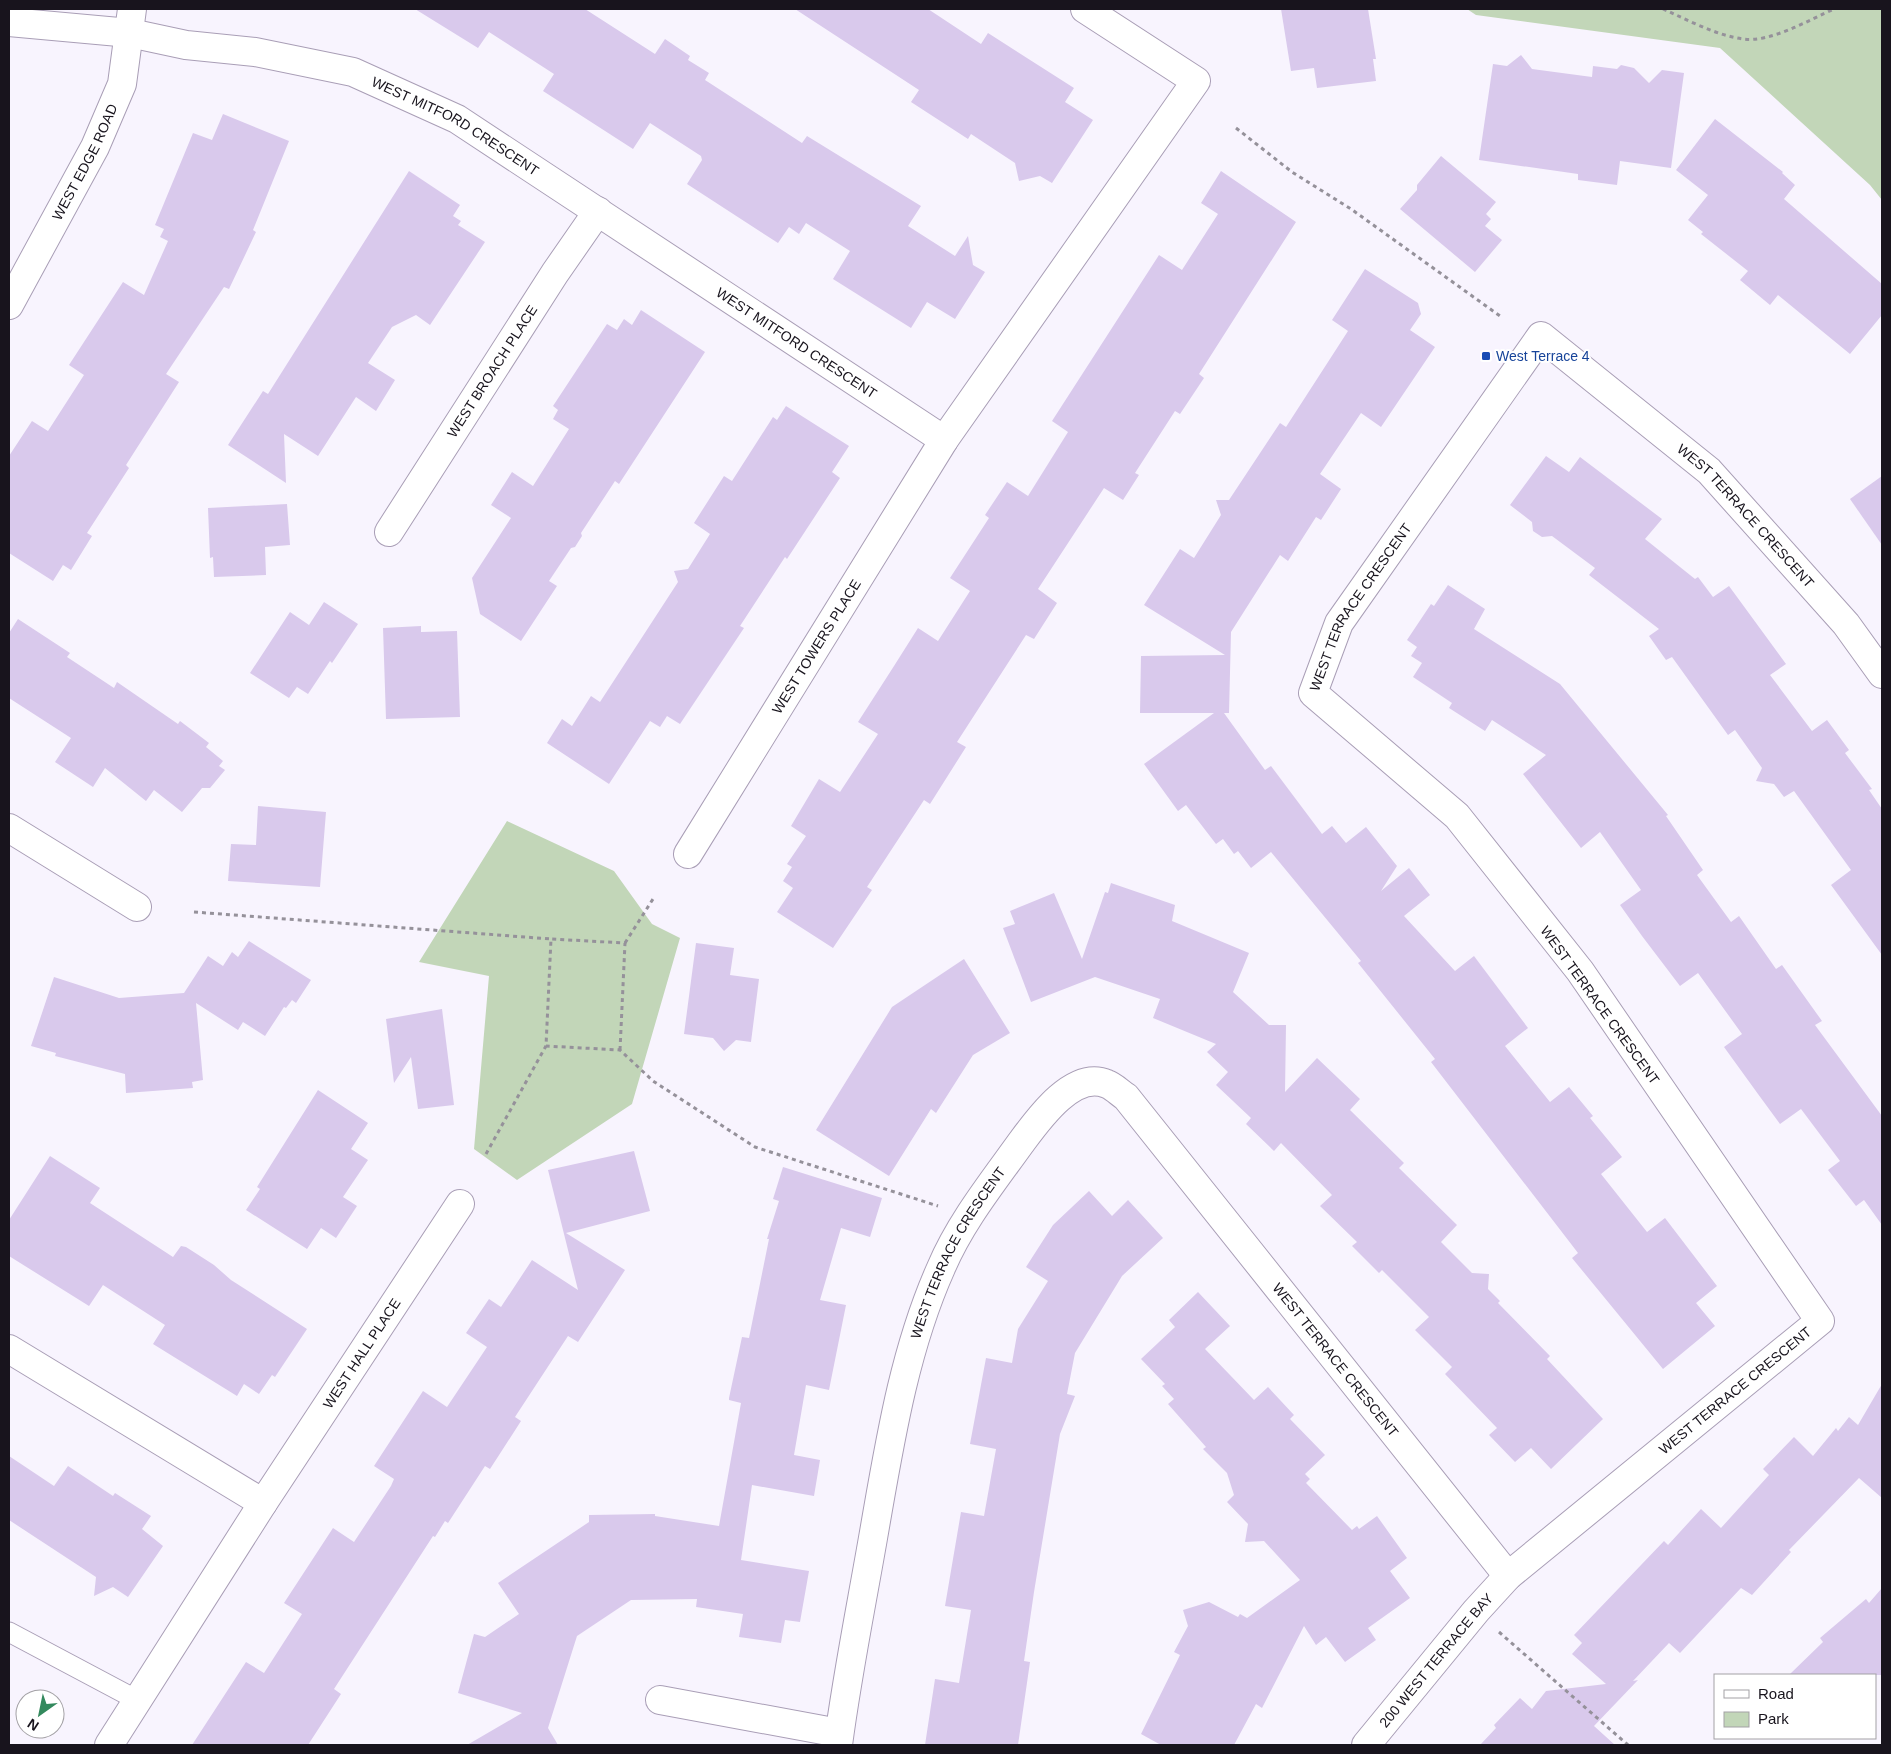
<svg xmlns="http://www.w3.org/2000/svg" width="1891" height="1754" font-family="Helvetica,sans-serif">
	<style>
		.green { fill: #c2d6b8 }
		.building { fill: #d9c9ec }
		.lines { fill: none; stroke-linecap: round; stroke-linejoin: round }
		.lane-casing { stroke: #a99eb6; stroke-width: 21 }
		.street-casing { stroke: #a99eb6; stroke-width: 30 }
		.path { stroke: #95919a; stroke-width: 3; stroke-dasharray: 4 4; stroke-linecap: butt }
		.lane { stroke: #fff; stroke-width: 19 }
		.street { stroke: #fff; stroke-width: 28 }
		.transit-dot { fill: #1a4fb4; stroke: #fff; stroke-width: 2 }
		.labels { text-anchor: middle; stroke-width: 4; stroke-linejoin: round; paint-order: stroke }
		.street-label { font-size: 14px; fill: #18141d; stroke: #fff }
		.transit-label { font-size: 14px; fill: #164399; stroke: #fff; text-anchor: start }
	</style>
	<rect width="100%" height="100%" fill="#f8f4fe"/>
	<g class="green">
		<path d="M1467,9H1882V200L1870,185L1720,48L1476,15Z"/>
		<path d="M507,821L614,871L652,924L680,938L632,1104L517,1180L474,1149L489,976L419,962Z"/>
	</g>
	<g class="building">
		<path d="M415,9H585L655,54L665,39L690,56L688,60L709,73L705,80L802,143L807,136L921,206L908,226L955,256L968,236L973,265L985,272L955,319L927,302L911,328L833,279L850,251L806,223L799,234L789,227L778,243L687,184L702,160L701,156L650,123L633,149L543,91L554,74L489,32L478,48Z"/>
		<path d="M795,9H928L981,44L988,33L1074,88L1065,102L1093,120L1052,183L1040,176L1019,181L1015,163L971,134L968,139L911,102L919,90Z"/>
		<path d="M1281,9H1368L1376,59H1373L1376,81L1317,88L1314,68L1291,71Z"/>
		<path d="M1521,55L1532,69L1592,77L1593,66L1617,69L1621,65L1634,68L1649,83L1662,70L1684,73L1671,168L1620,161L1617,185L1578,180V174L1479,160L1493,64L1507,66Z"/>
		<path d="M223,114L289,141L253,230L256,232L229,289L224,287L166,374L179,382L126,465L129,468L87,533L92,536L71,570L63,565L53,581L9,553V456L32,421L48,431L84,375L69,365L123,282L144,295L168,241L160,237L164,229L155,225L193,133L212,140Z"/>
		<path d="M1715,119L1783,172L1782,173L1795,185L1784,199L1882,284V315L1850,354L1778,295L1770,305L1740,280L1748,271L1701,234L1703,232L1688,220L1708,195L1676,170Z"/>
		<path d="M1441,156L1496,202L1486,214L1491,219L1485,226L1502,240L1475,272L1400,209L1417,190V185Z"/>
		<path d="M409,171L460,205L453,216L461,221L458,225L485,242L430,325L416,315L392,327L368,363L395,380L376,411L356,397L318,456L284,434L286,483L228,445L263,391L268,394Z"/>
		<path d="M1221,171L1296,222L1199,374L1204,378L1180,414L1175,411L1135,473L1139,475L1123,500L1104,488L1038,589L1057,603L1034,639L1026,635L957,742L966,747L930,804L924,800L867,887L872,890L833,948L777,912L793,888L783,881L792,867L787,864L806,836L791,826L819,779L840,792L878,734L858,722L894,666L918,628L938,641L970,591L950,578L989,518L985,515L1007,482L1028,496L1068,432L1052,421L1159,255L1182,270L1218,214L1201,203Z"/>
		<path d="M1365,269L1418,303L1421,314L1410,330L1435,347L1381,427L1361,413L1320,474L1341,489L1321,520L1316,517L1288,561L1280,555L1231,632L1229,713H1224L1265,770L1271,766L1322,834L1332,826L1346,843L1366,827L1397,866L1381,891L1409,868L1430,895L1404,916L1455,971L1474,956L1528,1028L1505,1046L1550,1102L1569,1087L1593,1116L1590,1118L1622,1157L1601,1174L1647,1232L1665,1218L1717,1286L1696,1303L1715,1326L1663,1369L1572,1258L1578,1253L1431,1062L1435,1059L1358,963L1361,961L1271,852L1251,868L1238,851L1234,854L1223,839L1216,844L1186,805L1178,811L1144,764L1214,713H1140L1141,656L1225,655L1144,605L1180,549L1194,558L1221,515L1216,500H1229L1280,423L1286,427L1348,331L1332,320Z"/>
		<path d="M641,310L705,352L619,484L615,481L581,533L582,536L575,547L571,548L549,581L557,586L521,641L480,614L472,578L511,518L491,505L512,472L533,486L569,429L553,419L558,410L553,406L607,324L617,330L624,319L632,325Z"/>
		<path d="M786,406L849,446L832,472L840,478L787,559L785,557L740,626L744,628L680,724L667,716L660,727L650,721L609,784L547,743L562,719L572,726L591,696L600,702L678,582L674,571L688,569L710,534L694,523L724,476L732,481L773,417L777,420Z"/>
		<path d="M1546,456L1569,472L1580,457L1662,519L1645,539L1695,579L1698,577L1713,597L1729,586L1786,664L1770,675L1812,731L1827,720L1849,750L1845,753L1872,789L1869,790L1882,809V955L1831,885L1851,870L1794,791L1784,797L1774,784L1756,781L1762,768L1735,730L1728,735L1672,657L1666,660L1649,636L1659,629L1589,575L1595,568L1552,536L1542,537L1533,531L1532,522L1510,505Z"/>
		<path d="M1882,476V545L1850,499Z"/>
		<path d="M287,504L290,545L265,547L266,575L214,577L213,557L210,558L208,508Z"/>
		<path d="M1448,585L1485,609L1474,629L1560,684L1668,815L1666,816L1703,870L1697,875L1731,922L1739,916L1776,969L1782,965L1822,1021L1815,1025L1882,1116V1225L1864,1200L1856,1206L1828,1170L1840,1161L1801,1109L1780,1124L1758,1094L1724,1047L1742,1034L1698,973L1680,986L1642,936L1620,905L1641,890L1600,832L1581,848L1523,774L1546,755L1492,720L1485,731L1449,708L1452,703L1413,677L1422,663L1411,656L1417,647L1407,640L1431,604L1434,606Z"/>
		<path d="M324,602L358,624L332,663L330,661L308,694L297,687L289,698L250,673L290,612L309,625Z"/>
		<path d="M18,619L70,653L67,657L114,688L117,682L178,724L180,721L209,743L206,747L223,761L219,766L225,770L210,788H202L182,812L154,790L146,801L105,768L93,787L55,762L71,738L9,698V633Z"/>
		<path d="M421,626V632L457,631L460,717L386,719L383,628Z"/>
		<path d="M258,806L326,812L320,887L228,881L231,844L256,845Z"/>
		<path d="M1111,883L1175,905L1172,921L1249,953L1233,992L1269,1025H1286L1285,1092L1317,1058L1360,1099L1350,1110L1404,1163L1399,1168L1457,1225L1441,1242L1472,1273L1489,1274L1488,1289L1500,1301L1498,1303L1550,1356L1547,1359L1603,1419L1551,1469L1531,1448L1515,1462L1489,1435L1497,1428L1445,1374L1452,1367L1415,1330L1429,1317L1382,1270L1379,1273L1352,1246L1357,1242L1320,1206L1332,1195L1281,1143L1274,1151L1246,1124L1251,1118L1216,1085L1228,1072L1207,1052L1216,1044L1153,1018L1160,999L1095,977L1031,1002L1003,928L1015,924L1010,911L1054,893L1082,959L1105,892L1108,893Z"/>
		<path d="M249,941L311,980L296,1003L292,1000L286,1008L284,1007L265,1036L243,1022L238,1030L196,1003L203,1080L192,1082L193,1088L126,1093L125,1074L55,1056L56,1053L31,1046L54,977L119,998L184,993L208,956L223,966L232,952L238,957Z"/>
		<path d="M696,943L734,948L730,975L759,979L751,1042L736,1040L724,1051L713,1038L684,1034Z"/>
		<path d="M964,959L1010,1033L973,1055L936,1113L931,1109L889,1176L816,1130L892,1007Z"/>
		<path d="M442,1009L454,1105L418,1109L411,1057L394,1083L386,1019Z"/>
		<path d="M318,1090L368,1123L351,1149L368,1160L343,1197L357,1206L336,1238L321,1228L307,1249L246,1210L260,1189L257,1187Z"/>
		<path d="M634,1151L650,1211L566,1233L625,1270L578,1342L568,1336L515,1417L521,1421L501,1452L490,1469L485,1466L448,1523L445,1521L435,1537L433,1536L334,1689L341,1694L308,1745H192L246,1662L264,1673L302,1614L284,1603L333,1528L354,1542L391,1486L394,1479L374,1466L423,1391L447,1407L487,1347L466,1333L489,1299L501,1307L532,1260L578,1290L548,1170Z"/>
		<path d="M50,1156L100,1188L90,1203L173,1257L181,1246L186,1247L214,1265L231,1280L307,1329L275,1377L272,1375L259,1394L244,1384L237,1396L153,1344L165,1325L103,1285L89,1306L9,1256V1220Z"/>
		<path d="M783,1167L882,1198L870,1237L841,1228L820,1300L846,1305L829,1390L806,1385L794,1455L820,1460L814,1496L752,1485L741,1560L809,1571L800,1622L785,1620L781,1643L739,1637L743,1614L696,1607L697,1599L631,1600L577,1636L548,1728L558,1745H467L522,1713L458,1693L474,1634L485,1637L519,1614L498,1583L589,1522V1515L655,1514V1516L719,1526L741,1403L729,1400V1398L742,1337L749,1338L769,1239H767L779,1201L773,1199Z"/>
		<path d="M1089,1191L1112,1216L1128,1200L1163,1238L1122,1276L1075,1353L1067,1394L1075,1396L1060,1434L1034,1592L1024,1661L1030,1662L1018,1745H925L935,1679L959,1683L971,1610L945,1606L961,1512L984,1516L996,1449L970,1444L986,1358L1012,1363L1018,1329L1048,1281L1026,1267L1053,1225Z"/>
		<path d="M1198,1292L1230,1326L1205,1349L1254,1400L1268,1387L1294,1415L1290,1419L1325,1455L1305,1474L1310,1479L1306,1483L1352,1530L1357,1526L1359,1529L1377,1516L1407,1558L1390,1571L1410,1598L1368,1628L1376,1640L1345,1662L1326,1637L1316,1645L1304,1626L1262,1708L1256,1704L1234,1745H1161L1141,1734L1180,1655L1174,1652L1188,1626L1183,1610L1209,1602L1238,1617L1240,1614L1247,1618L1300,1580L1264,1541L1245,1542L1248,1524L1227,1502L1234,1495L1227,1473L1203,1449L1206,1447L1168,1404L1174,1399L1162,1386L1165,1384L1141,1359L1175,1327L1169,1320Z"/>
		<path d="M1882,1384V1498L1859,1478L1789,1550L1791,1552L1752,1595L1741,1588L1680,1653L1669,1643L1633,1681L1638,1680L1594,1726L1615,1745H1480L1496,1728L1494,1725L1520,1698L1532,1709L1546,1691L1606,1684L1572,1654L1582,1643L1574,1635L1664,1541L1668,1545L1701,1509L1721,1528L1769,1475L1763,1469L1794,1437L1813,1456L1836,1428L1838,1431L1849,1417L1858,1425Z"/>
		<path d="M9,1456L54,1486L68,1466L113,1496L115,1493L151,1516L142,1529L163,1546L128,1597L113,1587L94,1596L96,1577L9,1520Z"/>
		<path d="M1882,1588V1675H1789L1823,1642L1820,1638L1866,1599L1869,1603Z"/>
	</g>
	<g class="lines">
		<g class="lane-casing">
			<path id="lane" d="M9,1632L137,1700"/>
		</g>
		<g class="street-casing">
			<g id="street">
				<path id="s1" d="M9,22L130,33L186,45L255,52L353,72L457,119L944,440"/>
				<path id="s2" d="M9,305L95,147L122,84L132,9"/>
				<path id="s3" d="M389,532L555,273L598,211"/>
				<path d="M9,828L137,907"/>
				<path id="s4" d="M688,854L944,440L1196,81L1085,9"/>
				<path d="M9,1349L263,1503"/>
				<path d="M660,1700L839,1733"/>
				<path id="s5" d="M109,1745L263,1503L460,1204"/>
				<path id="s6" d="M838,1745C847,1676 861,1607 873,1538C889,1447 903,1353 941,1268C960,1223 992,1183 1020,1144C1037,1121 1073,1069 1107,1084C1113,1086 1120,1093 1126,1097L1508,1576"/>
				<path id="s7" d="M1366,1745L1476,1611L1508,1576L1820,1321L1580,971L1457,816L1313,693L1339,623L1541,336L1709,471L1846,624L1882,674"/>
			</g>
		</g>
		<g class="path">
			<path d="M1663,9C1688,20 1715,35 1743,39C1770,43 1809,20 1834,9"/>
			<path d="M1236,128L1292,172L1351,209L1500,316"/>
			<path d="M194,912L551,939"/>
			<path d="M625,943L653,899"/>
			<path d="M620,1050L625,943L551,939L546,1046L620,1050L653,1081L755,1147L938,1206"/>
			<path d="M486,1154L546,1046"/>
			<path d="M1499,1632L1628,1745"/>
		</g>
		<use href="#lane" class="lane"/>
		<use href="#street" class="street"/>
	</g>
	<rect class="transit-dot" x="1481" y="351" width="10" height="10" rx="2.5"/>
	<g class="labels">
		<g class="street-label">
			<text dy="5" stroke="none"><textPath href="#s1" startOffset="464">WEST MITFORD CRESCENT</textPath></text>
			<text dy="5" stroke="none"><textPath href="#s2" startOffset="162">WEST EDGE ROAD</textPath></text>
			<text dy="5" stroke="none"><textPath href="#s1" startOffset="869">WEST MITFORD CRESCENT</textPath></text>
			<text dy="5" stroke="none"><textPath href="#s3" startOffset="191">WEST BROACH PLACE</textPath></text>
			<text dy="5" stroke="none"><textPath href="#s7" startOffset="2134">WEST TERRACE CRESCENT</textPath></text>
			<text dy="5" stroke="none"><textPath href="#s7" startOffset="1534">WEST TERRACE CRESCENT</textPath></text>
			<text dy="5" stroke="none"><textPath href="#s4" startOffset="244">WEST TOWERS PLACE</textPath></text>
			<text transform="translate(1600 1005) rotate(54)" y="5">WEST TERRACE CRESCENT</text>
			<text dy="5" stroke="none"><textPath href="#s6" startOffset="510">WEST TERRACE CRESCENT</textPath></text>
			<text dy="5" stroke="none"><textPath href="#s5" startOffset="466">WEST HALL PLACE</textPath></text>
			<text dy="5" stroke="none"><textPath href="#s6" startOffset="1109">WEST TERRACE CRESCENT</textPath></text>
			<text dy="5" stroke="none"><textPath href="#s7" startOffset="514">WEST TERRACE CRESCENT</textPath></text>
			<text dy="5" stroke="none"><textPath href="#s7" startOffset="110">200 WEST TERRACE BAY</textPath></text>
		</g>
		<g class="transit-label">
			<text x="1496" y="361">West Terrace 4</text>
		</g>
	</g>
	<rect width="1891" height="1754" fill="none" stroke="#18141d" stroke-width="20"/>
	<rect x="1714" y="1674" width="162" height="65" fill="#ffffff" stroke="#a3a1a5"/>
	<rect x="1724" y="1690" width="25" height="8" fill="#ffffff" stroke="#a3a1a5"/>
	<text x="1758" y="1699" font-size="15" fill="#18141d">Road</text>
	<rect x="1724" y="1712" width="25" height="15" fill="#c2d6b8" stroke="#a3a1a5"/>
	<text x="1758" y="1724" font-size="15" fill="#18141d">Park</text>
	<g transform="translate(40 1714) rotate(213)"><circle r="24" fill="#ffffff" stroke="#a3a1a5"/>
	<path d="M0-4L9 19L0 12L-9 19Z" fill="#33895d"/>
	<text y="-8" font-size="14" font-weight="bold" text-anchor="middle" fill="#18141d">N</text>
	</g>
</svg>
